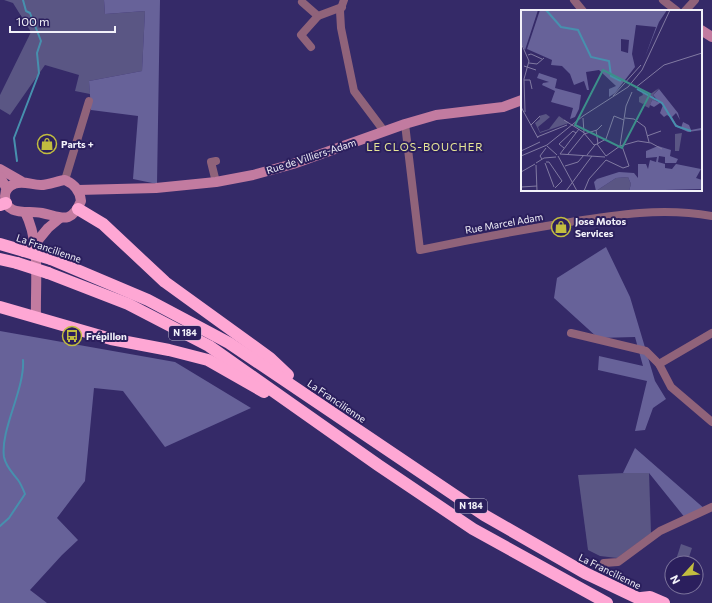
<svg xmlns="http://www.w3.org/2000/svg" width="712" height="603" font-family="Commissioner,sans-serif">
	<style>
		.green { fill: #5a5684 }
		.forest { fill: #676299 }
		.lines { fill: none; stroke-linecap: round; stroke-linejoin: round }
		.stream { stroke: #4790ae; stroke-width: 2 }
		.street { stroke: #90637a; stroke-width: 8 }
		.secondary { stroke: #c27ba0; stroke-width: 10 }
		.highway { stroke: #fea7d4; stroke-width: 12 }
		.highway-bridge { stroke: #fea7d4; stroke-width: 12 }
		.labels { text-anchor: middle; stroke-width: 4; stroke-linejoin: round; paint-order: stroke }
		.shield { fill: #2b1f5d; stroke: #b6b2ca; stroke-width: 1 }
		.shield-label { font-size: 9px; font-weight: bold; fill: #f2f1f9 }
		.poi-label { font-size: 10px; font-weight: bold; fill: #f2f1f9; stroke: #2b1f5d; text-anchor: start }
		.street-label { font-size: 10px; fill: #f2f1f9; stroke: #2b1f5d }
		.neighbourhood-label { font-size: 11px; letter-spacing: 1px; fill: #e7e697; stroke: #2b1f5d }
		.inset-river { fill: none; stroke: #4790ae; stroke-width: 2 }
		.inset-road { fill: none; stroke: #817aa2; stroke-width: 1 }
		.view { fill: #3c8f8a; fill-opacity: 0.15; stroke: #3c8f8a; stroke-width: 2 }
		.inset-edge { fill: none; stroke: #f2f1f9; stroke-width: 2 }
	</style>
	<rect width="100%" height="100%" fill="#352a68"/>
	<g class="green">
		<path d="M4,0H104L105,14L145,11L142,71L89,81L90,94L75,91L79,75L45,65L10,115L0,109V95L31,32L13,3Z"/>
		<path d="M649,472L651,533L617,558L600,556L588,550L578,475Z"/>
		<path d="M681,544L692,548L687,563H675Z"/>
	</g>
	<g class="forest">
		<path d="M104,0H160L157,184L133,179L138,116L91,110L89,81L142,71L145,11L105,14Z"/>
		<path d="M606,247L630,297L655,381L666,399L653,408L645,430L635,431L647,381L598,370L599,356L643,366L635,337L598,338L554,298L557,278Z"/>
		<path d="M0,331L175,362L251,408L165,447L123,391L94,388L85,481L57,518L78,540L62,555L30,590L47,603H0Z"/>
		<path d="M635,448L706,510L686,519L649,473H623Z"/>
	</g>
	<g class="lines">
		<g class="stream">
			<path d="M17,161L14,138L39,73L37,53L41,41L30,13L26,11L23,0"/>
			<path d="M0,526L9,518L25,494C23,489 21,484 18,480C12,472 6,467 4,457C0,430 25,389 23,360"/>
		</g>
		<g class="street">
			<path d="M344,0L340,11L341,28L354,91L384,131"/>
			<path d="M574,0L583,11"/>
			<path d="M663,0L677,11"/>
			<path d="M302,2L318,16L342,7"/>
			<path d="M685,11L695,0"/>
			<path d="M311,47L301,35L318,16"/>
			<path d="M405,124L420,250C468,240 516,231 564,223C614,215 661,207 712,216"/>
			<path d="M216,161L211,162L216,182"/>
			<path d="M65,180L89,101"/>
			<path d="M571,333L646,351L659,364L671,387L712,422"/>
			<path d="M659,364L712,333"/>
			<path d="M604,563L618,562L660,531L712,507"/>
		</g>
		<g class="secondary">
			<path d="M701,30L712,37"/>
			<path d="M0,169L21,181"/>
			<path d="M0,177L7,189"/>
			<path d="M65,180C74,184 80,190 81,201C71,225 62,217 42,213C28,210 5,217 5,196C5,190 9,186 14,184C23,180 31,185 41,185C49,185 57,181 65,180Z"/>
			<path d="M78,190L156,188L216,182L253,175L293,164L405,124L436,115L503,107L522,100"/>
			<path d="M25,212C41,243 35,284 36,317"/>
			<path d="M34,245L48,228L60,218"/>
		</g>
		<g class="highway">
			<path d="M0,205L6,203"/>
			<path d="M78,209L103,224L165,282L270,358L288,375"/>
			<path d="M0,244L24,251"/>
			<path d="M0,259L17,263"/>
			<path d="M51,259L148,300L229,343L484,515L585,573L648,603"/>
			<path d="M48,273L128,304L209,346L378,465L473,529L607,603"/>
			<path d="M0,307L111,339L169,350L208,360L264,392"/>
			<path d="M641,598L650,597L664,603"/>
		</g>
		<g class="highway-bridge">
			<path d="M24,251L51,259"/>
			<path d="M17,263L48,273"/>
		</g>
	</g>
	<defs>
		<g id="shop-ring" transform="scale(1)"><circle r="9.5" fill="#2b1f5d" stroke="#c2bd3f" stroke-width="1.5"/><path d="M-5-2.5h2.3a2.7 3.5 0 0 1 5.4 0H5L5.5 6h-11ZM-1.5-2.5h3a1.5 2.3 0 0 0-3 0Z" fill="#c2bd3f"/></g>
		<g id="bus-ring" transform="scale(1)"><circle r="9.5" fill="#2b1f5d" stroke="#c2bd3f" stroke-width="1.5"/><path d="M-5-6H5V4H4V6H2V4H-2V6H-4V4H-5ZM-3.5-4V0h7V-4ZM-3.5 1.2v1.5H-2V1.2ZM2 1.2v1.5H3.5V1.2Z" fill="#c2bd3f"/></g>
	</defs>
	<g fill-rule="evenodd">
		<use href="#shop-ring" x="47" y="144"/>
		<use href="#shop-ring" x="561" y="227"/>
		<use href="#bus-ring" x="72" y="336"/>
	</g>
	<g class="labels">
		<g class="shield">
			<rect x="169" y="326" width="32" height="14" rx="3"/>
			<rect x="455" y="499" width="32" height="14" rx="3"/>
		</g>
		<g class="shield-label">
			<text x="185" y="336">N 184</text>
			<text x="471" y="509">N 184</text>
		</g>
		<g class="poi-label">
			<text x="61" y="148">Parts +</text>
			<text x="575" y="225">Jose Motos<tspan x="575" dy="12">Services</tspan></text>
			<text x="86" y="340">Frépillon</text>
		</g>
		<g class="street-label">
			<text transform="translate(311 156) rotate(-18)" y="4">Rue de Villiers-Adam</text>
			<text transform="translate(504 223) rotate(-10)" y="4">Rue Marcel Adam</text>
			<text transform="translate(49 248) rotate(19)" y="4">La Francilienne</text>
			<text transform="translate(337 401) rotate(34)" y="4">La Francilienne</text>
			<text transform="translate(610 571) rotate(26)" y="4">La Francilienne</text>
		</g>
		<g class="neighbourhood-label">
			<text x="425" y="151">LE CLOS-BOUCHER</text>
		</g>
	</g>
	<g transform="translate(521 10)">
		<rect width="181" height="181" fill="#352a68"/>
		<path d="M138,78L132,85L136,93L131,90L128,98L124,96L125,92L122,94L118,92V87L122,85L120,80L128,85ZM25,104L29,107L17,117L19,122L28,119L38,106L48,113L19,123L14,113L19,109L18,106ZM161,123L158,141H154V124ZM107,167L110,174L108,181H75L95,168Z" fill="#5a5684"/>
		<path d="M0,0H17L4,40L0,33ZM19,0H146L138,12L124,47L135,17L115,15L111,44L114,57L94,83L88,87V79L95,76L78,60L65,62L68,80H66L63,71L53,75L49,64L41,56L30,55L31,50L6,39ZM100,29L108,30L107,43L100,41ZM18,63L36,69L34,78L60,85L58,99L54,107L49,109L52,98L30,92L34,81L21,75L22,73L28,72L16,68ZM138,79L157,103L159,110L155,103L151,107L155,114L160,118L162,112L168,115L170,120L180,118L181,120L167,122L156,117L149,107L146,105L143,107L139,103L142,95L139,93L133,97L129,95L131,90L138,92L132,85ZM137,136L150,140L149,146L157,149L155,153H144V147L138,146L137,152L144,154V158L151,159L155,154L180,159L175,168L181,170V179L108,181L110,174L107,167L95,168L75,181L73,172L76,169L98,162L113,163L117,168V154H125L127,159L129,150L135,152L136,147L125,148V141Z" fill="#676299" fill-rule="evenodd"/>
		<path class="inset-river" d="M25,0L40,17L57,20L70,47L88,51L90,66L100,71M116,79L141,93L155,116L170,121"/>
		<path class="inset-road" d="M0,33L8,51L3,69L4,102M7,45L10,44L21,49M8,53L16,54L23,48M3,56L15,60M3,70H9L11,79M114,78L143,55L181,43M92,86L120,55M0,97L17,128M62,108L63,123M104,108L113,109L124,117L128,132M43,110L62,122L73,135L76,134M10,115L19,106M75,120L77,134M63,124L76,120L81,115M126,126L140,121M16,127L46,115M76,134L85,129L93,106L103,110M76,134L85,146M26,136L36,145M99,136L105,96L111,82M43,138L38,134L52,121L55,123M0,141L19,132M39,144L84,147M39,144L58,119M47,144L63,124M66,145L74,135M0,146L26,135L62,106L107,77L121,60L149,0M37,146L56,181M85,146L99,136L117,131L130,133L141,139M21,149L19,146L25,138M85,150L102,158L108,156L101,136M25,152H28L41,171L34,178M15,153L23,148L35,147M24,153L33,177M15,155L16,181M44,156L57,152L63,145M0,162L14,154M0,177L16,176M45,181L71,146M63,181L68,169L85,150"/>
		<path class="view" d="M82,60L129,84L101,138L54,115Z"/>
		<rect width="181" height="181" class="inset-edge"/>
	</g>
	<g transform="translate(684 575) rotate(243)"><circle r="19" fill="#2b1f5d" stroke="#7b739b"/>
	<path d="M0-3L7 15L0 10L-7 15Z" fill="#c2bd3f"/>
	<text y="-6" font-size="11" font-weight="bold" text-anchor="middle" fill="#f2f1f9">N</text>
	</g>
	<path d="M10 26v6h105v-6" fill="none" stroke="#f2f1f9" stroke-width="2"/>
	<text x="16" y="26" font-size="12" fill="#f2f1f9" stroke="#2b1f5d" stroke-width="3" paint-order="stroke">100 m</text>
</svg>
